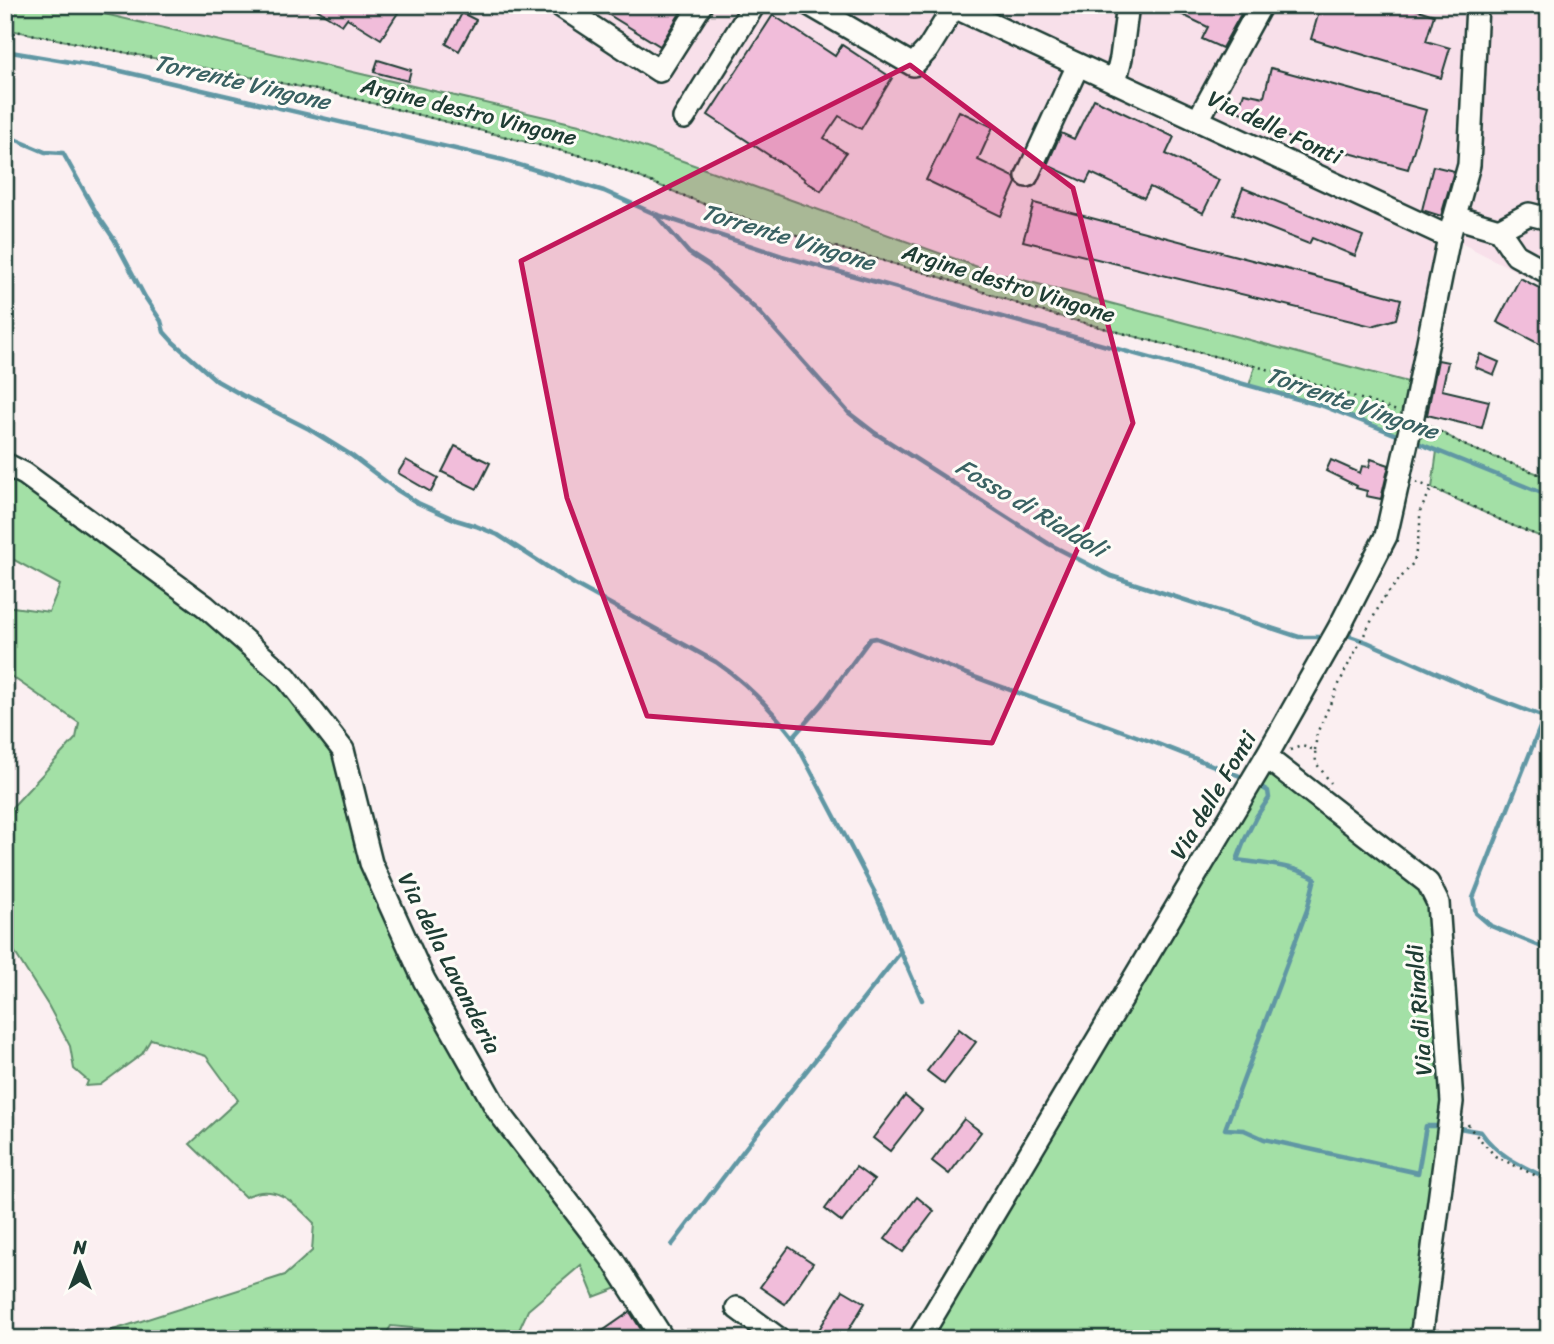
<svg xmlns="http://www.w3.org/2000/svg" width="1554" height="1344" font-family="Sriracha,sans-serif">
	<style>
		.built { fill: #f8e0ea }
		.green { fill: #a3e0a6; stroke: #618e6d; stroke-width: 2 }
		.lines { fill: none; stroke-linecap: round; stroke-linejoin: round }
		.stream { stroke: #6197a4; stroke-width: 4.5 }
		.building { fill: #f1bdda; stroke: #1f3d34; stroke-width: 2 }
		.minor-casing { stroke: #1f3d34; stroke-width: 26 }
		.path { stroke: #1f3d34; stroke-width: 2.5; stroke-dasharray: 2 5; stroke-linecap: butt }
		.minor { stroke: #fdfcf7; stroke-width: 21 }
		.marked { fill: #c2185b; fill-opacity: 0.2; stroke: #c2185b; stroke-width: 5; stroke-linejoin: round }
		.labels { text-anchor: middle; stroke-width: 6; stroke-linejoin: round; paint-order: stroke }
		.street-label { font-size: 23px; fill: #1f3d34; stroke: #fdfcf7 }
		.water-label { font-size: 24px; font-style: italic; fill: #3a6263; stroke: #fdfcf7 }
	</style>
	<rect width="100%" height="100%" fill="#fbeff1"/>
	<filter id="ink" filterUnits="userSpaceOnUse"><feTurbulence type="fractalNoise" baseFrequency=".0143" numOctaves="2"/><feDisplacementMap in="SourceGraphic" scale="14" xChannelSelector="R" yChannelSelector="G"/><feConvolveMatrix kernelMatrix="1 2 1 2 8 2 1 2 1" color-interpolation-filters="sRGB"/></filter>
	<g filter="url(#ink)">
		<path class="built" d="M66,5H1016L1028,10L1031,5H1549V288L1449,237L1419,385L989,271L588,127Z"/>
		<g class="green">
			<path d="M5,5H66L588,127L989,271L1419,385L1413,416L1468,447L1549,478V540L1509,524L1432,488L1437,451L1323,406L1249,386L1255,366L1152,341L1036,310L943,278L818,242L711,207L598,160L332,93L5,29Z"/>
			<path d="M5,464L205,606L343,750L371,863L498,1111L628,1284L594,1297L581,1265L528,1310L515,1339H478L476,1334L391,1326L383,1339H85L285,1275L312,1251L314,1223C293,1202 276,1182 245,1197L190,1144L238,1100L206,1056L151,1039L142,1054L111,1077L100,1085L86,1086L88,1081L74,1069L70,1046L48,1005L5,937V815L76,738L79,723L5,672V606L49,612L60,585L5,555Z"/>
			<path d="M1266,757L1428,883L1452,1102L1421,1339H919Z"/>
		</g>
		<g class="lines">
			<g class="stream">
				<path d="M5,51L112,69L503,160L604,191L655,214L782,256L1323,406L1402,437"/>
				<path d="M5,135L45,152L63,153L97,214L114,239L145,297L161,321L164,332L173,342L217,381L242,395L309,429L351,455L397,490L418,503L456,520L476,526L498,535L574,584L716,662C746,682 771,709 793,737L874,891L922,1000"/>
				<path d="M655,214L689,253L709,266L760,313L849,413L875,433L1049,544L1111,576L1299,637H1327"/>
				<path d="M1413,441L1549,496"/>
				<path d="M1343,636L1347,635L1367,642L1491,697L1549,719"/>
				<path d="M1544,717L1473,898L1476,913L1491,926L1549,950"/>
				<path d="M793,737L822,704L870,639L876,638L972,676L1158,744L1245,778"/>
				<path d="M1256,784L1268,791L1269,798L1256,817L1245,839L1237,860C1263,864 1293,865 1315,878L1307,910L1225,1129L1244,1130L1264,1139L1418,1173L1426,1126H1442"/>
				<path d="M1454,1127L1481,1132C1497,1156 1524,1167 1549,1179"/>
				<path d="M672,1245L747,1146L900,953"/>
			</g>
		</g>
		<g class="building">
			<path d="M310,5H403L381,39L347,18L342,25Z"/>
			<path d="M593,5H685L660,46Z"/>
			<path d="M1162,5H1246L1222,48L1202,39L1208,27Z"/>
			<path d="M1321,5H1402L1434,15L1426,41L1450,48L1441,78L1311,39Z"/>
			<path d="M462,13L476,20L459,51L446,44Z"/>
			<path d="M773,15L835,56L842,45L892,78L861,129L839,116L824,138L846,153L821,191L804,180L805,179L708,115Z"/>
			<path d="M378,60L411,70L408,81L374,72Z"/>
			<path d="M1271,68L1426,110L1408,169L1327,147L1324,156L1238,111L1244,93L1264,97Z"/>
			<path d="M1094,99L1174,137L1166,154L1219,180L1203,213L1150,187L1144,198L1091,173L1086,183L1047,165L1061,133L1074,139Z"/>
			<path d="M959,111L993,127L978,160L1014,177L1016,183L1001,216L926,180Z"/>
			<path d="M1433,166L1454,171L1441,216L1422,210Z"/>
			<path d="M1243,188L1363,236L1355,256L1312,238L1309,244L1233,214Z"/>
			<path d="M1034,203L1401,299L1396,319L1372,326L1023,241Z"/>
			<path d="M1520,278L1549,293V349L1497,322Z"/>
			<path d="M1480,354L1499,362L1494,375L1475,367Z"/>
			<path d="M1438,360L1448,362L1442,390L1489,401L1482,428L1427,415Z"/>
			<path d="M455,446L490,463L477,489L442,472Z"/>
			<path d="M1371,459L1389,465L1381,499L1366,496L1367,491L1356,488L1357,486L1326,471L1331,460L1360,473L1362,466L1369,467Z"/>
			<path d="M406,460L438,478L431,492L398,473Z"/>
			<path d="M959,1029L976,1042L944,1084L927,1071Z"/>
			<path d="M905,1096L922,1110L890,1151L873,1138Z"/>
			<path d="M964,1119L981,1132L949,1174L932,1161Z"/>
			<path d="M856,1167L874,1180L842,1222L825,1209Z"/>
			<path d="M917,1197L934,1211L903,1252L885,1239Z"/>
			<path d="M789,1247L813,1263L785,1304L760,1287Z"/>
			<path d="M843,1290L865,1303L843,1339H826L817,1333Z"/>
			<path d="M630,1312L647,1339H591Z"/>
		</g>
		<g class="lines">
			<g class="minor-casing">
				<g id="minor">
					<path d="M559,5L659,71L701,5"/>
					<path d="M810,5L913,65L928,49L954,7L1449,237"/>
					<path d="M1115,82L1121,58L1127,12L1125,5"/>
					<path d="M684,118L754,5"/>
					<path d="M1198,120L1261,5"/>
					<path d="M1027,176L1078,65"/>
					<path d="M1455,217L1499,230L1529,214L1549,219"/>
					<path d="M1499,230L1516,255L1549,273"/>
					<path d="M5,464L25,474L205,606L286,677L343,750L371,863L424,980L498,1111L612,1259L663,1339"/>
					<path d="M1266,757L1428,883L1438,903L1452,1102L1421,1339"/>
					<path d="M737,1308L779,1339"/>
					<path d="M919,1339L1266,757L1339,628L1386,536L1413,416L1449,237L1469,165L1477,5"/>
				</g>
			</g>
			<g class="path">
				<path d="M5,29L332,93L598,160L711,207L818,242L943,278L1036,310L1152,341L1287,374L1397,411"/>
				<path d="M1428,425L1468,447L1549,478"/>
				<path d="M1416,482L1443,492L1509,524L1549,540"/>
				<path d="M1290,750L1302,746L1315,750L1316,763L1331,783"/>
				<path d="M1315,750L1317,733L1345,671L1383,599L1414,562L1420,529V511L1432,488"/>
				<path d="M1468,1124L1469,1127L1495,1156L1549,1182"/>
			</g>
			<use href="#minor" class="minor"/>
		</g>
	</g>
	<path class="marked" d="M910,65L1073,188L1133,423L992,743L647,716L567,498L521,261Z"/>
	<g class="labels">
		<g class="street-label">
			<text transform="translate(469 111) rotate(14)" y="8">Argine destro Vingone</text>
			<text transform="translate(1275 127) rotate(25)" y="8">Via delle Fonti</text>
			<text transform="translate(1009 283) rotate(17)" y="8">Argine destro Vingone</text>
			<text transform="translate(1213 795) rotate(-59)" y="8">Via delle Fonti</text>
			<text transform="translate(450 963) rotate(63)" y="8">Via della Lavanderia</text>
			<text transform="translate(1419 1010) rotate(-94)" y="8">Via di Rinaldi</text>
		</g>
		<g class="water-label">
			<text transform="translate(242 82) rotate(13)" y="8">Torrente Vingone</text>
			<text transform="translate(788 237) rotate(17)" y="8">Torrente Vingone</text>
			<text transform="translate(1352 403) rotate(19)" y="8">Torrente Vingone</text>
			<text transform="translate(1031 508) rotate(31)" y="8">Fosso di Rialdoli</text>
		</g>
	</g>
	<rect width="1554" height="1344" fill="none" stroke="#fdfcf7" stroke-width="28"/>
	<rect x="14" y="14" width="1526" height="1316" fill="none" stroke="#1f3d34" stroke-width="2.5" filter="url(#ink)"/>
	<g transform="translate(80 1264)" stroke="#fdfcf7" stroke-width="5" paint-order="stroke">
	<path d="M0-5L12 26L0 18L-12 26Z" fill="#1f3d34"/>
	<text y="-10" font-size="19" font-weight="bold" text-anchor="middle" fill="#1f3d34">N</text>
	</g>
</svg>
